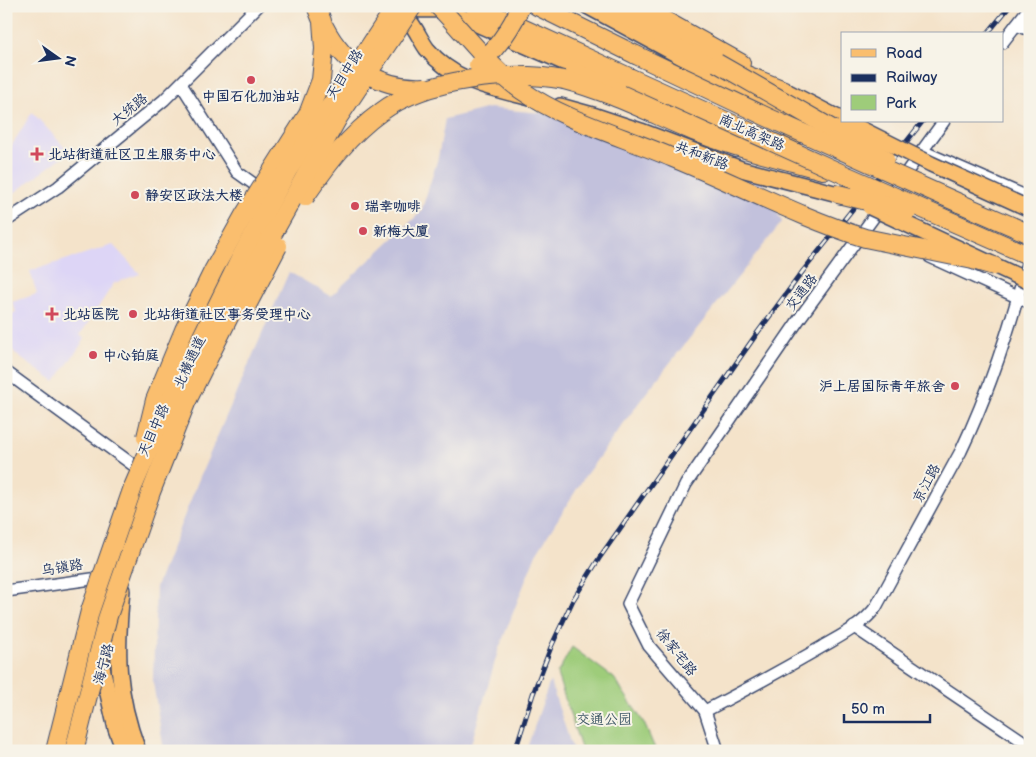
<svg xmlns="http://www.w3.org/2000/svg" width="1036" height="757" font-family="'Balsamiq Sans','LXGW WenKai TC',sans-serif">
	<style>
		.built { fill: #ddd5f6 }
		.industrial { fill: #c2c1dc }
		.green { fill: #9ecc7a; stroke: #5c7e6c }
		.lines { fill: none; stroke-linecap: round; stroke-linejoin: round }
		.minor-casing { stroke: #3c4a6e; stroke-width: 14 }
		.major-casing { stroke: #3c4a6e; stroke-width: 18 }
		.highway-casing { stroke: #3c4a6e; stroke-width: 20 }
		.minor { stroke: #fff; stroke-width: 11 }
		.major { stroke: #fabe6e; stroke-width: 15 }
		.highway { stroke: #fabe6e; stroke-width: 18 }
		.rail-casing { stroke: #1b2f5e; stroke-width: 5 }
		.rail { stroke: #f7f3e8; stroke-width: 3; stroke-dasharray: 9; stroke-linecap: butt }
		.major-bridge-casing { stroke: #3c4a6e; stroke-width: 18; stroke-linecap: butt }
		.highway-bridge-casing { stroke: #3c4a6e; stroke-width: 20; stroke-linecap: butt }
		.major-bridge { stroke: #fabe6e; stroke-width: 15 }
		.highway-bridge { stroke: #fabe6e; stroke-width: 18 }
		.poi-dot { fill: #d1495b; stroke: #f7f3e8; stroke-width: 2 }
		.labels { text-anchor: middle; stroke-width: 4; stroke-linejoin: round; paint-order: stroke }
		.street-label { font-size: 14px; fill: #1b2f5e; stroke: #f7f3e8 }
		.poi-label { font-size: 14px; font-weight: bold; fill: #1b2f5e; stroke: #f7f3e8; text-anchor: start }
		.park-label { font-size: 14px; fill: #3c5665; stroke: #f7f3e8 }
	</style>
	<rect width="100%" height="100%" fill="#f7f3e8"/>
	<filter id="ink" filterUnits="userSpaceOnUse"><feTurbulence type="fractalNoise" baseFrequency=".02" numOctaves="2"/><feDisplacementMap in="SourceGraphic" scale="10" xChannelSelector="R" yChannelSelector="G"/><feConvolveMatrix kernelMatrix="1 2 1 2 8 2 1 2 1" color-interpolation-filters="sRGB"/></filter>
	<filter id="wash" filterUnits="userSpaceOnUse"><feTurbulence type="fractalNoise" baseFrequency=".0096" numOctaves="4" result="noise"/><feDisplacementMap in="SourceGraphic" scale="20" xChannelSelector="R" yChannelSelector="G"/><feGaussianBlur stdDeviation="1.12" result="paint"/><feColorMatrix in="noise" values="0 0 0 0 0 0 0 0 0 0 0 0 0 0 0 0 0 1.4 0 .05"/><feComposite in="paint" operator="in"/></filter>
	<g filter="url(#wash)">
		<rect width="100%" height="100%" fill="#f4e3ca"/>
		<g class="built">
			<path d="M32,112L69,152L6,199V155Z"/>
			<path d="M113,245L140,274L114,283L80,335L85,339L55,382L19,357L6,343V316L16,312L12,302L37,294L30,271Z"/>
		</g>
		<g class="industrial">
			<path d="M489,108L551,114L762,181L782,222L646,393L585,476L536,554L498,651L469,751H164L153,682L156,587L201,474L289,272L331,296L421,212L438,158L445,119Z"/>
			<path d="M550,681L573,751H526Z"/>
		</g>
		<path class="green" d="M572,647L614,678L644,723L656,751H582L557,674Z"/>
	</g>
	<g filter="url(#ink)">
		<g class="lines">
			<g class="minor-casing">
				<g id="minor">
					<path d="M1016,25L1030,30"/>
					<path d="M1002,43L1030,7"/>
					<path d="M181,84L237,172L265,192"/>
					<path d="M944,121L802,315L686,484L628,604L649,646L705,711C744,691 782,670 820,648C840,636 862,626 876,607L961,451C991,388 1013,319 1030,252"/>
					<path d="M922,151L1030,198"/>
					<path d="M6,221L58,187L164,100L258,6"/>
					<path d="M930,257L1030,303"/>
					<path d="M6,372L136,467"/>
					<path d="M6,591L106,577"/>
					<path d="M854,627L1030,746"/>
					<path d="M705,711L718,751"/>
				</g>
			</g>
			<g class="major-casing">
				<g id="major">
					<path d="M403,6C419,12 428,9 445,10L636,94L742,137"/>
					<path d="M587,6L789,115L796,123L792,141L779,152L777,151"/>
					<path d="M397,9C402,14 407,18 411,23C417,31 421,41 427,49C454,82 492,88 530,98"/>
					<path d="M784,90L842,120"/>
					<path d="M560,106L596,116L641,131L741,169L838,194"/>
					<path d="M122,590C116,651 116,692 138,751"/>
					<path d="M96,596L101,663L116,729L124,751"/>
				</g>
			</g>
			<g class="highway-casing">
				<g id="highway">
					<path d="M474,6L629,77"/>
					<path d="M537,6L636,55"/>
					<path d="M606,6L717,63L784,90"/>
					<path d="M639,6L741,63"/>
					<path d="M564,80C611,92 654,115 698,133C739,149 781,159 823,170"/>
					<path d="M959,203L1030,234"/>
				</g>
			</g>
			<use href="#minor" class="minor"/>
			<use href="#major" class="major"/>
			<use href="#highway" class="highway"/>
			<g class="rail-casing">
				<g id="rail">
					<path d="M987,34L1010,6"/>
					<path d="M515,751L533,694L551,647L573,600L600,557L758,332L803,271L923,121"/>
				</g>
			</g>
			<use href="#rail" class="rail"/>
			<g class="major-bridge-casing">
				<g id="major-bridge">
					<path d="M845,121L931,164L1030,209"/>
					<path d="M870,207L1030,282"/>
				</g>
			</g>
			<g class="highway-bridge-casing">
				<g id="highway-bridge">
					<path d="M438,6C465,33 489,67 521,90C567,122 622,136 673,158C737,184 799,217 865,238L973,260L994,266"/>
					<path d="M324,26C344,65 380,90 425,87"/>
					<path d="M636,55L767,117L959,203"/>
					<path d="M717,63L885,159"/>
					<path d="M478,65C497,49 511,28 521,6"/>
					<path d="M629,77L843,174L1030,256"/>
					<path d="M838,194L908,211"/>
					<path d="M305,197C327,165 349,135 381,112C426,78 510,70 564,80"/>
					<path d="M244,311L278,246"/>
					<path d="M146,437L155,400L184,330L214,269L244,215L308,114L321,80L324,49L322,21L316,6"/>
					<path d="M55,751L90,611L133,487L171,399L242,255L288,170L396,6"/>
					<path d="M74,751L108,616L151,492L186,403L253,269L338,118L413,6"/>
				</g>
			</g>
			<use href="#major-bridge" class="major-bridge"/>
			<use href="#highway-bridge" class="highway-bridge"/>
		</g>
	</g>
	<g class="poi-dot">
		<circle cx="251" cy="80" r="5"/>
		<path d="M34.5 146.5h5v5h5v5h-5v5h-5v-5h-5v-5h5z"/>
		<circle cx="135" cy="195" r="5"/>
		<circle cx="355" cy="206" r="5"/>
		<circle cx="363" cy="231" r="5"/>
		<path d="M49.5 306.5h5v5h5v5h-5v5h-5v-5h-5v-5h5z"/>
		<circle cx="133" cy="314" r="5"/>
		<circle cx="93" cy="355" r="5"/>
		<circle cx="955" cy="386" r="5"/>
	</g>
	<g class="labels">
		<g class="street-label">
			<text transform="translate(344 74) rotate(-58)" y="5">天目中路</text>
			<text transform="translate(129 109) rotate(-39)" y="5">大统路</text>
			<text transform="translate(752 132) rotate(24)" y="5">南北高架路</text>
			<text transform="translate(702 155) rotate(21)" y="5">共和新路</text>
			<text transform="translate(801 292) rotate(-53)" y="5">交通路</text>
			<text transform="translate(189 362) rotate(-65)" y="5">北横通道</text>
			<text transform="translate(153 430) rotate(-66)" y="5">天目中路</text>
			<text transform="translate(926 483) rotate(-62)" y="5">京江路</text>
			<text transform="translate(62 567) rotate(-9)" y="5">乌镇路</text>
			<text transform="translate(677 652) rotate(52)" y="5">徐家宅路</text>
			<text transform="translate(103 664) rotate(-75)" y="5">海宁路</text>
		</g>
		<g class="poi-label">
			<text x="251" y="101" text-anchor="middle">中国石化加油站</text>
			<text x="48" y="159">北站街道社区卫生服务中心</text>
			<text x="145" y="200">静安区政法大楼</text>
			<text x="365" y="211">瑞幸咖啡</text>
			<text x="373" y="236">新梅大廈</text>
			<text x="63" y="319">北站医院</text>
			<text x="143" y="319">北站街道社区事务受理中心</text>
			<text x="103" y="360">中心铂庭</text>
			<text x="945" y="391" text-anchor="end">沪上居国际青年旅舍</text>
		</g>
		<g class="park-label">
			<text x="604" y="724">交通公园</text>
		</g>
	</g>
	<rect width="1036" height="757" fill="none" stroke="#f7f3e8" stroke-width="25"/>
	<rect x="841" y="32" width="162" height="90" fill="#f7f3e8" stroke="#9fa5b1"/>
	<rect x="851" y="49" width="25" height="8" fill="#fabe6e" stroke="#9fa5b1"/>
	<text x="886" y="58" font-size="15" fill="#1b2f5e">Road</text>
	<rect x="851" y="74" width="25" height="8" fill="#1b2f5e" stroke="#9fa5b1"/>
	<text x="886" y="82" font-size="15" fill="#1b2f5e">Railway</text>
	<rect x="851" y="95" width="25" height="15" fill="#9ecc7a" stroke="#9fa5b1"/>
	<text x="886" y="108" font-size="15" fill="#1b2f5e">Park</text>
	<g transform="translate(58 58) rotate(104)" stroke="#f7f3e8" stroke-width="4" paint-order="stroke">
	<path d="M0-4L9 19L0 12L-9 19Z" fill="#1b2f5e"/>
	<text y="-8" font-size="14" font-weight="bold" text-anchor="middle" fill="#1b2f5e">N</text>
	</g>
	<path d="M844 714v8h86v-8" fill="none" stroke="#1b2f5e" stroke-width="2.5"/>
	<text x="851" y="714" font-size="15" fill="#1b2f5e" stroke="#f7f3e8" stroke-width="4" paint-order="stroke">50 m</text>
</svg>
